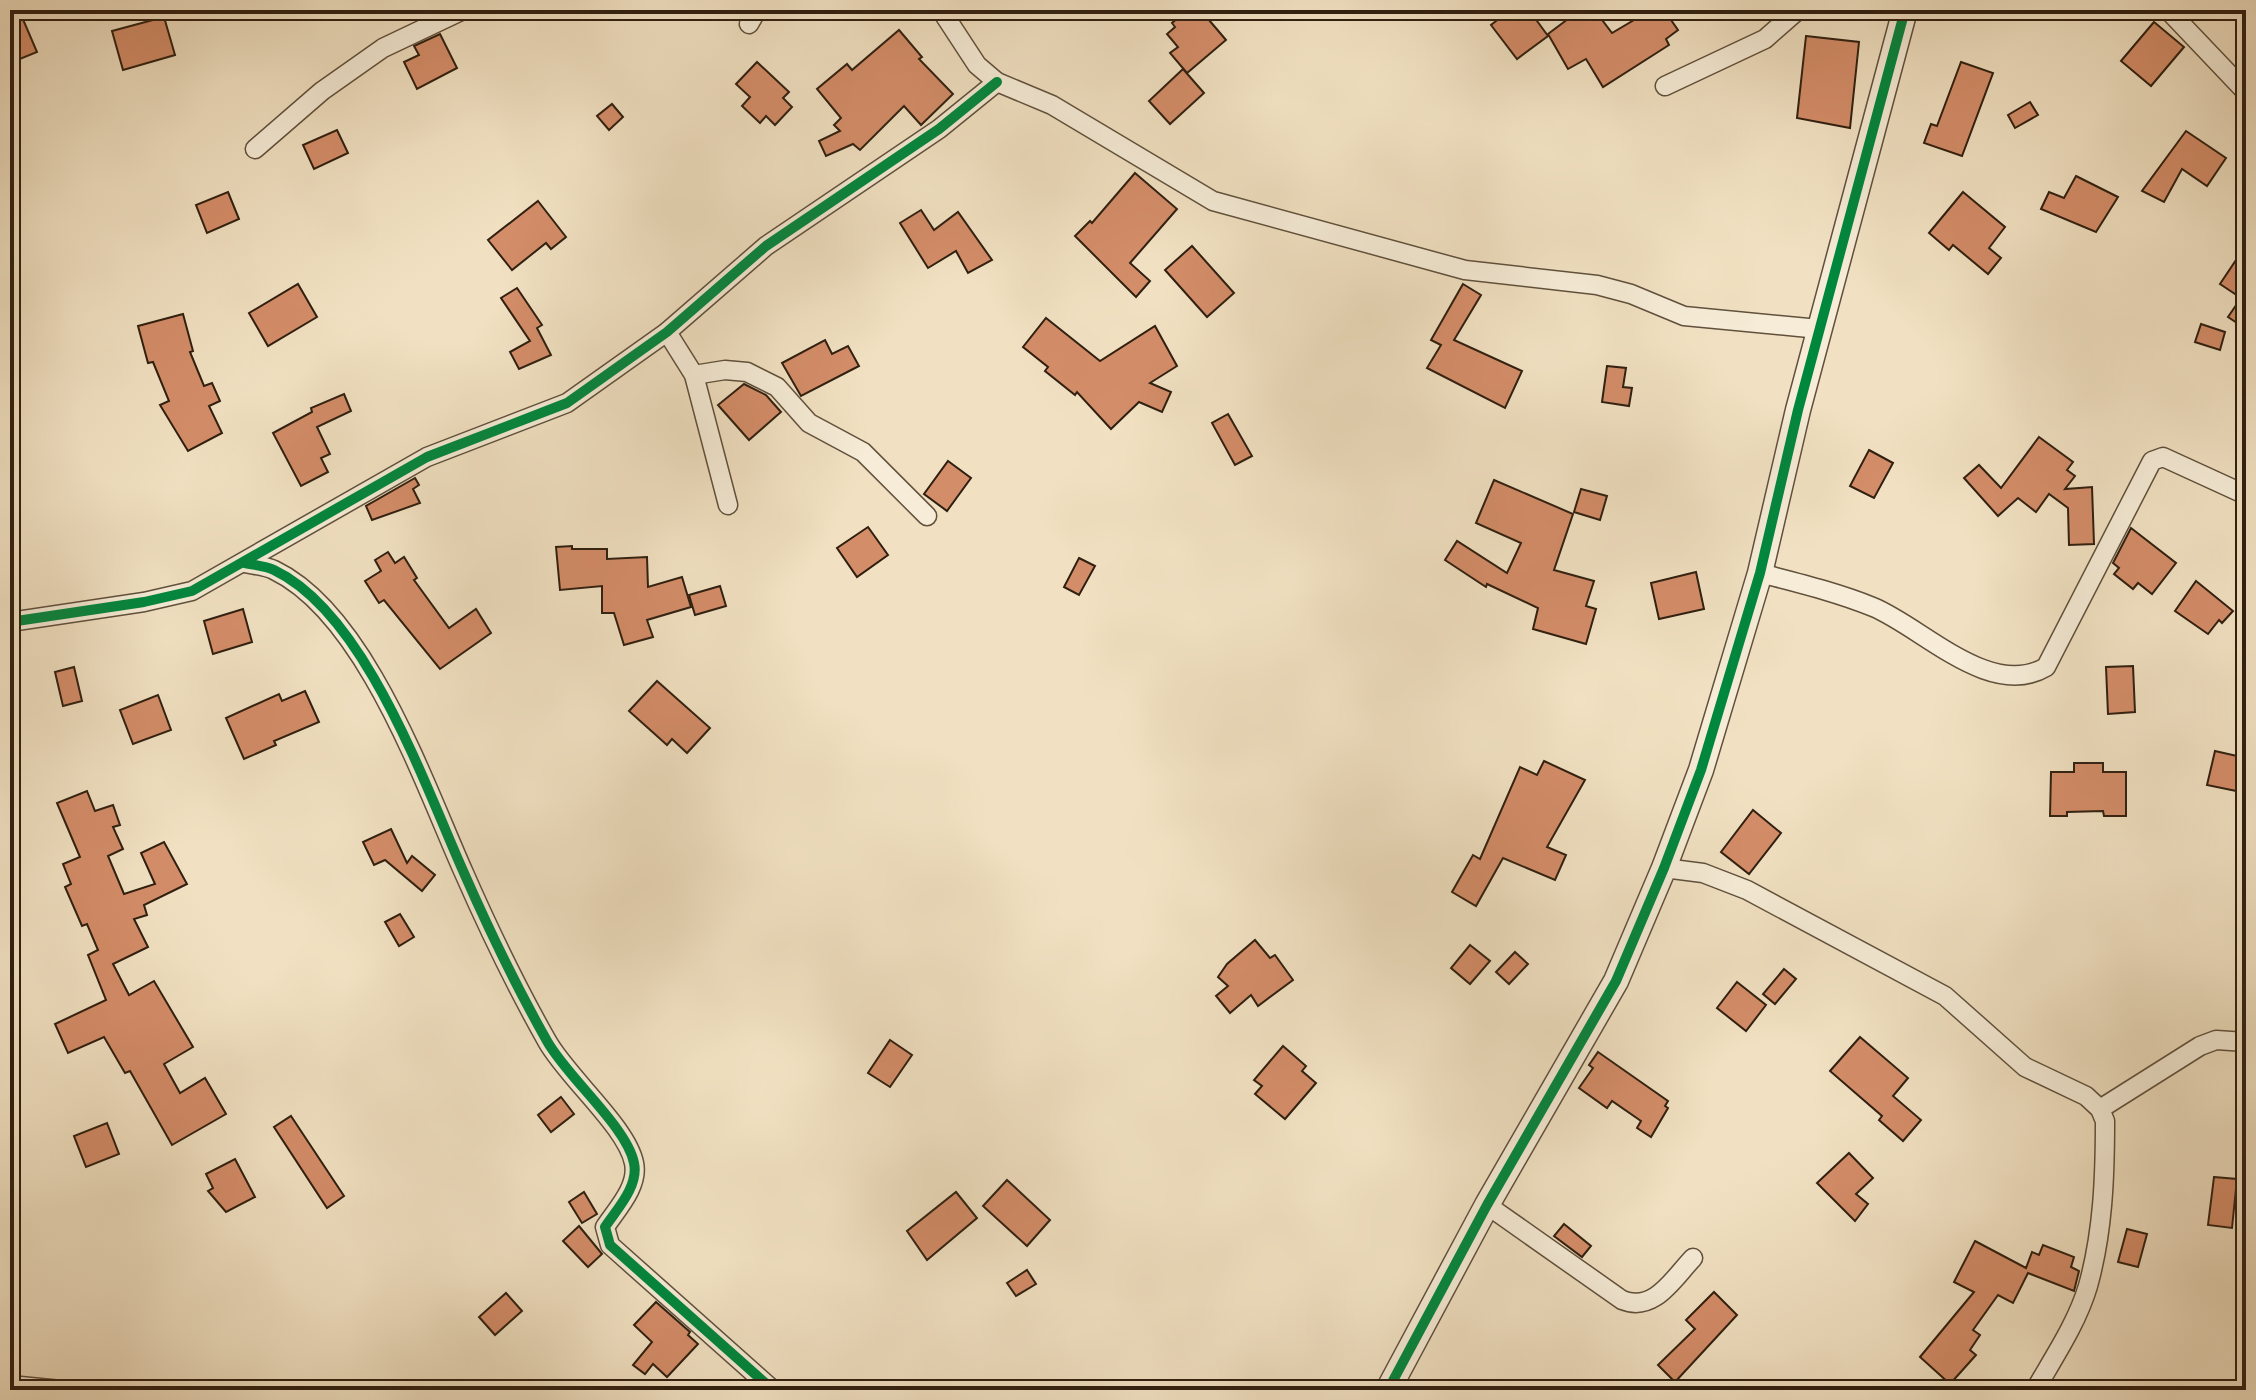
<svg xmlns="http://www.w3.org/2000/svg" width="2256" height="1400" font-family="'Libre Bodoni',serif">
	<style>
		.building { fill: #d48d69; stroke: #2f1f10; stroke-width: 2 }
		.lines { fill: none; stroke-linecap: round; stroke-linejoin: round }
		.minor-casing { stroke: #60503c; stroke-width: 21 }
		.tertiary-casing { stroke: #60503c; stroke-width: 27 }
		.minor { stroke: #f6ecd7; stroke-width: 18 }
		.tertiary { stroke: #f6ecd7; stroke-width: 24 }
		.cycleway-casing { stroke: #f6ecd7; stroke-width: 15 }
		.cycleway { stroke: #00873e; stroke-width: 10 }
	</style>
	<rect width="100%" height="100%" fill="#f1e1c2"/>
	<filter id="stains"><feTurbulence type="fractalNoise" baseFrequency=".0025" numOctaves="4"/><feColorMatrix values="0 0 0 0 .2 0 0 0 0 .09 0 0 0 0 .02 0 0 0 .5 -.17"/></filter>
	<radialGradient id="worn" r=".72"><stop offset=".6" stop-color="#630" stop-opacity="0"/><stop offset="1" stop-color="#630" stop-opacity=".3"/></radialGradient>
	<g class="building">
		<path d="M10,10H19L37,52L10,63Z"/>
		<path d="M1195,10H1221L1209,20L1226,40L1187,73L1170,53L1178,47L1167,34L1175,27L1172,23L1185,12L1188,16Z"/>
		<path d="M1510,10H1529L1548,36L1517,59L1491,25Z"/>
		<path d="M1580,10H1585L1590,17L1596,12L1612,33L1651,10H1664L1678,30L1666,39L1669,45L1603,87L1586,59L1568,69L1548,34Z"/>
		<path d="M164,17L175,55L123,70L112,31Z"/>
		<path d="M2154,22L2184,47L2151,86L2121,61Z"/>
		<path d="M899,30L922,57L919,59L953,94L921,125L904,106L860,150L853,144L826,156L819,141L840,131L834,125L841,118L817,89L847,64L852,70Z"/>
		<path d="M440,34L457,68L417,89L404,62L419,55L414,46Z"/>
		<path d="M1806,36L1859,42L1850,128L1797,118Z"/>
		<path d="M757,62L789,92L783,98L792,107L775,125L766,116L760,123L742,106L750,97L736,84Z"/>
		<path d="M1961,62L1993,73L1962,156L1924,143L1931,124L1937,126Z"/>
		<path d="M1183,69L1204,93L1170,124L1149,101Z"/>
		<path d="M2030,102L2038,115L2015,128L2008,115Z"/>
		<path d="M612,104L623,117L609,130L597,116Z"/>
		<path d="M337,130L348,153L314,169L303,145Z"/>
		<path d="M2186,131L2226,158L2207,186L2182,169L2164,202L2142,191Z"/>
		<path d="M1135,173L1177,209L1130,263L1150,281L1136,297L1075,236L1090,221L1092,223Z"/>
		<path d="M2076,176L2118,197L2096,232L2041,209L2049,192L2064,198Z"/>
		<path d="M228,192L239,219L207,233L196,205Z"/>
		<path d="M1963,192L2005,227L1989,248L2001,258L1988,274L1953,245L1949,250L1929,233Z"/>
		<path d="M538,201L566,237L551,249L546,243L512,270L488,240Z"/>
		<path d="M921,210L934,230L958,212L992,260L968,273L956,251L928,268L900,223Z"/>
		<path d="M2246,245V329L2228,317L2241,298L2220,284Z"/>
		<path d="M1192,246L1234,293L1207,317L1165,270Z"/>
		<path d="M298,284L317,317L268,346L249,313Z"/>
		<path d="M1463,284L1481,295L1454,340L1522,371L1505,408L1427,368L1441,345L1431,340Z"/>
		<path d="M517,288L542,325L537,328L551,355L519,369L510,352L530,341L501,298Z"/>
		<path d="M183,314L193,351L190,352L204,386L212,383L220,401L209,406L222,433L188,451L160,405L169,401L153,362L148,363L138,326Z"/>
		<path d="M1046,318L1100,361L1155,326L1177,366L1150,383L1171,392L1162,412L1139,402L1111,429L1077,392L1075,395L1045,371L1048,367L1023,347Z"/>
		<path d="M2201,324L2225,332L2220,350L2195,342Z"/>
		<path d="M825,340L832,354L848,346L859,366L801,396L782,363Z"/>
		<path d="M1607,366L1626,368L1623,387L1632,388L1629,406L1602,402Z"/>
		<path d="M744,384L766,395L781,412L749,440L718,405Z"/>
		<path d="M344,394L351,411L317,427L330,454L321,458L328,472L301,486L273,433L312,412L311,408Z"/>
		<path d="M1228,414L1252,456L1235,465L1212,423Z"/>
		<path d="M2039,437L2073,462L2067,470L2075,476L2065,489L2092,487L2094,544L2069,545L2068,508L2049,494L2036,512L2018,498L1998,516L1964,478L1979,465L2001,488Z"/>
		<path d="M1869,450L1893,463L1874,498L1850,486Z"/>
		<path d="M948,461L971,478L947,511L924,494Z"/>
		<path d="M415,478L419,485L413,489L420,503L372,520L366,506Z"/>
		<path d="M1494,480L1573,514L1554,570L1594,581L1586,606L1596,609L1586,644L1533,629L1538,608L1487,584L1486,587L1445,560L1457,541L1507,573L1521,543L1476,523Z"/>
		<path d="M1581,489L1607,496L1600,520L1574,512Z"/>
		<path d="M868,527L888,555L857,577L837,548Z"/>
		<path d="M2131,528L2176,563L2152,594L2138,583L2133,589L2114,574L2119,568L2113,563Z"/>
		<path d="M572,546V549H607V559L647,557L648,587L682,577L691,607L647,620L653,637L624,645L614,613H602V586L560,590L556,547Z"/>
		<path d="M388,552L395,563L404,557L417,578L414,580L449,628L476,609L491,633L440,669L384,600L379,603L365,581L381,571L375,560Z"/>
		<path d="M1079,558L1095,566L1079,595L1064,587Z"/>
		<path d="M1696,572L1704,609L1659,619L1651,583Z"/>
		<path d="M2196,581L2233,611L2222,623L2219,620L2208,634L2175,611Z"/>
		<path d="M720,586L726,606L695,615L689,595Z"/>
		<path d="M243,609L252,642L213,654L204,621Z"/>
		<path d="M2133,666L2135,712L2108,714L2106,667Z"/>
		<path d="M74,667L82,701L63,706L55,672Z"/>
		<path d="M657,681L710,728L687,753L672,739L667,745L629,711Z"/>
		<path d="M305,691L319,722L274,741L276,745L244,759L226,718L279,694L282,701Z"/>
		<path d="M158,695L171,730L133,744L120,710Z"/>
		<path d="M2215,751L2246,758V793L2207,785Z"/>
		<path d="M1544,761L1585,780L1547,847L1566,855L1555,880L1503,858L1476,906L1452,892L1473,855L1480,859L1520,767L1537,775Z"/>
		<path d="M2074,763H2103V772H2126V816H2104L2103,811L2067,812V816H2050L2051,772H2074Z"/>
		<path d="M87,791L95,811L113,805L120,825L113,827L123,849L108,856L124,894L155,884L141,853L164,842L187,884L144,905L147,915L134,919L148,947L113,964L129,995L154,981L193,1047L164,1064L180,1093L205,1078L226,1114L172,1145L130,1071L125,1073L104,1037L68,1053L55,1024L106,1000L88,955L98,950L87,924L82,926L65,887L71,884L63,864L80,857L57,803Z"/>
		<path d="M1753,810L1781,833L1749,874L1721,852Z"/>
		<path d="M391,829L407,863L412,856L435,875L422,891L385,860L374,865L363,842Z"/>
		<path d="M400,914L414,937L399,946L385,922Z"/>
		<path d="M1255,940L1270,958L1275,955L1293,980L1258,1006L1251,995L1230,1013L1216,996L1228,986L1218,977L1227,964Z"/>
		<path d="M1470,945L1490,961L1470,984L1451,968Z"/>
		<path d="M1515,952L1528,964L1509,984L1496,972Z"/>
		<path d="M1784,969L1796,979L1775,1004L1763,994Z"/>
		<path d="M1737,982L1766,1005L1746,1031L1717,1008Z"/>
		<path d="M1860,1037L1908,1078L1893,1096L1921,1120L1903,1141L1879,1120L1882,1116L1830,1071Z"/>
		<path d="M890,1040L912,1055L890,1087L868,1073Z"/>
		<path d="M1283,1046L1306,1066L1302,1071L1316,1083L1285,1119L1255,1094L1262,1086L1254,1080Z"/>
		<path d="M1598,1052L1668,1101L1665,1106L1668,1108L1651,1137L1637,1128L1641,1121L1612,1101L1607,1108L1579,1088L1593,1068L1589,1065Z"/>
		<path d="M561,1097L574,1114L551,1132L538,1115Z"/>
		<path d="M291,1116L344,1196L327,1208L274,1127Z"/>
		<path d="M107,1123L119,1154L86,1167L74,1136Z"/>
		<path d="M1849,1153L1873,1178L1856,1194L1868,1204L1855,1221L1817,1183Z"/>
		<path d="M235,1159L255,1197L226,1212L208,1191L213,1188L206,1174Z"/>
		<path d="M2214,1177L2237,1179L2232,1228L2208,1225Z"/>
		<path d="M1007,1180L1050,1220L1027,1246L983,1206Z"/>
		<path d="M584,1192L597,1214L582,1223L569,1202Z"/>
		<path d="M956,1192L977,1218L927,1260L907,1231Z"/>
		<path d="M1564,1224L1591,1246L1582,1257L1554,1236Z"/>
		<path d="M579,1226L602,1254L588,1267L563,1241Z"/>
		<path d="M2127,1229L2147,1234L2138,1267L2118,1262Z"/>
		<path d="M1975,1241L2026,1268L2032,1252L2039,1255L2043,1245L2074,1257L2071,1267L2079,1271L2074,1291L2028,1273L2013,1303L1998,1295L1973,1330L1980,1335L1970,1350L1976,1355L1950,1384L1920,1357L1974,1292L1954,1282Z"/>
		<path d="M1027,1270L1036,1284L1016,1296L1007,1283Z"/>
		<path d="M1714,1292L1737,1315L1675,1382L1658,1365L1695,1329L1686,1320Z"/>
		<path d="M506,1293L522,1311L495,1335L479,1317Z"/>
		<path d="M656,1302L690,1332L688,1335L698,1344L667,1377L653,1364L645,1374L633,1365L652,1342L634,1325Z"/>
	</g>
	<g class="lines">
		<g class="minor-casing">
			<g id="minor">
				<path d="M941,10L977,65L997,82L1052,105L1213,201L1465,270L1597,285L1631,294L1684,316L1819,329"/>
				<path d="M2168,10L2246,92"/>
				<path d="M749,24L757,10"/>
				<path d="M1665,86L1765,39L1798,10"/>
				<path d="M255,149L322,91L383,48L463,10"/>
				<path d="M667,332L694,375L728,505"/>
				<path d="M694,375L725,370L747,372L777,387L809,423L863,452L927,516"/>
				<path d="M245,563C254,565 266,566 274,570C366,614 424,784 464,873C489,930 516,986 547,1041C567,1077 627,1127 634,1163C639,1186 617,1209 605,1227L610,1245L773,1390"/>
				<path d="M1760,573C1798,583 1836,592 1873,607C1922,627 1990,700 2046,667L2152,461L2163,457L2246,495"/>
				<path d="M10,622L144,602L192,591L427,457L567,403L667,332L766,246L939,129L997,82"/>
				<path d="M1664,868L1703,873L1747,890L1945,996L2025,1067L2086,1096L2100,1109L2105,1121C2105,1177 2103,1232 2088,1286C2077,1323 2054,1357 2035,1390"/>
				<path d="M2100,1109L2200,1046L2216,1040L2246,1042"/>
				<path d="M1487,1205L1622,1300C1654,1313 1673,1279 1693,1258"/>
				<path d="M10,1385L61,1390"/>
			</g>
		</g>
		<g class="tertiary-casing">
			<path id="tertiary" d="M1388,1390L1487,1205L1616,981L1664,868L1701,770L1760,573L1798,410L1905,10"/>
		</g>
		<use href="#minor" class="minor"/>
		<use href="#tertiary" class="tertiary"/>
		<g class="cycleway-casing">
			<g id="cycleway">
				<path d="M245,563C254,565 266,566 274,570C366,614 424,784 464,873C489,930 516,986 547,1041C567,1077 627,1127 634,1163C639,1186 617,1209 605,1227L610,1245L773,1390"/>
				<path d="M10,622L144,602L192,591L427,457L567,403L667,332L766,246L939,129L997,82"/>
				<path d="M1388,1390L1487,1205L1616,981L1664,868L1701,770L1760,573L1798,410L1905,10"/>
			</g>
		</g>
		<use href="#cycleway" class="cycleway"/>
	</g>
	<rect width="2256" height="1400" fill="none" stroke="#f1e1c2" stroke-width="40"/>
	<rect x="12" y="12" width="2232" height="1376" fill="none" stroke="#2f1f10" stroke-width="4"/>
	<rect x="20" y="20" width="2216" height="1360" fill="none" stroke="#2f1f10" stroke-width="2"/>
	<rect width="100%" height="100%" filter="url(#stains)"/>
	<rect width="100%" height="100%" fill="url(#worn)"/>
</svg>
